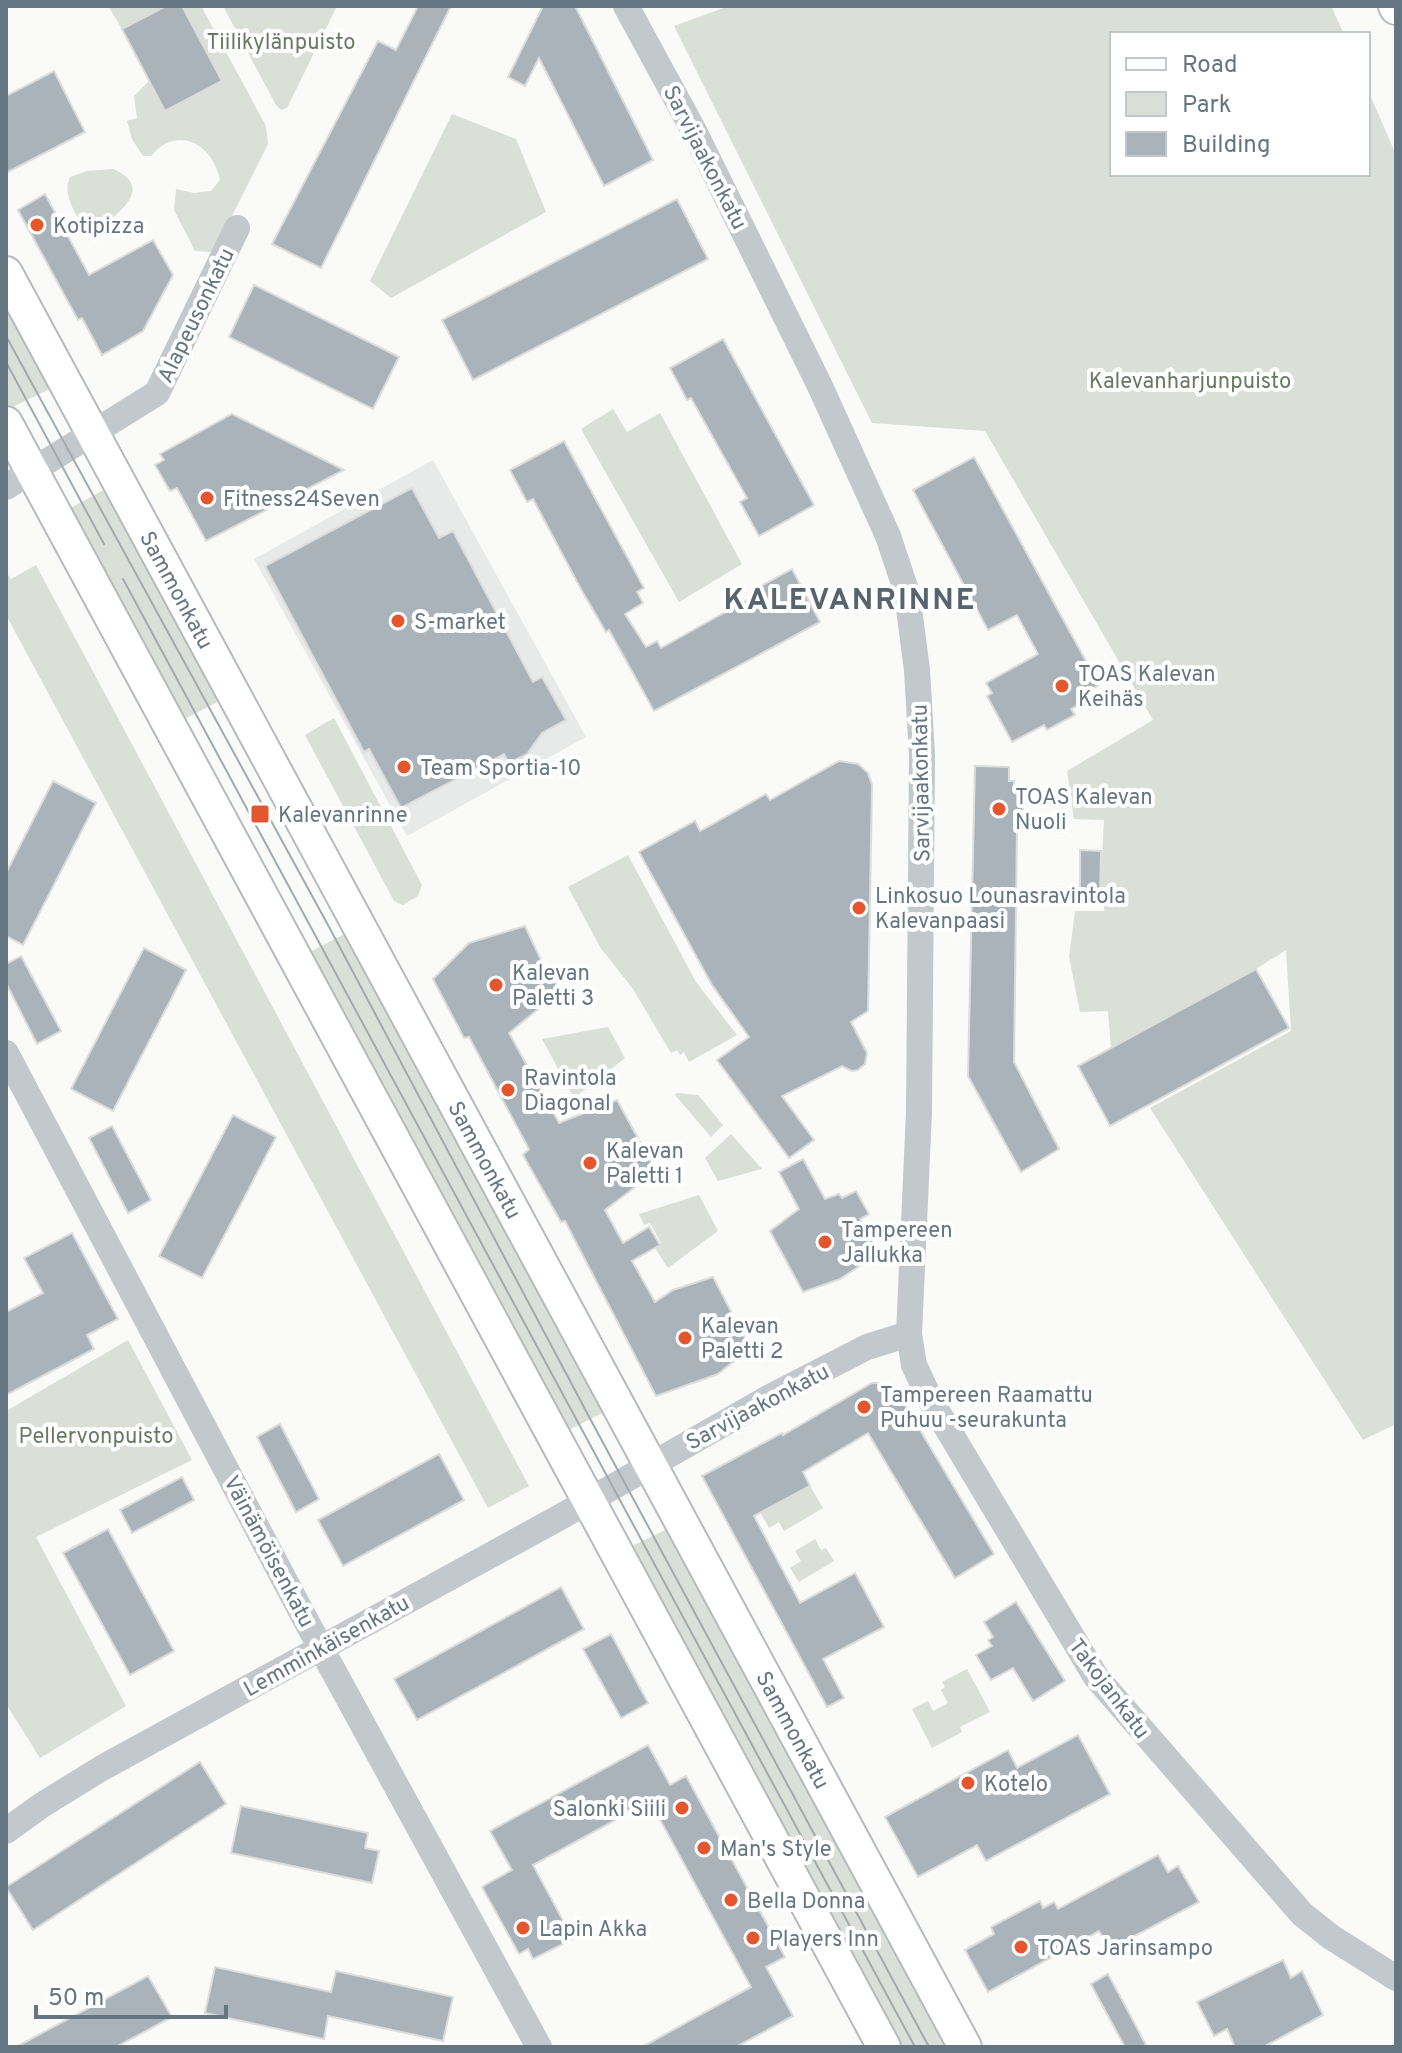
<svg xmlns="http://www.w3.org/2000/svg" width="1402" height="2053" font-family="Overpass,sans-serif">
	<style>
		.built { fill: #e8e9e9 }
		.green { fill: #dadfd7 }
		.building { fill: #aab3b9; stroke: #dcdcda; stroke-width: 2 }
		.lines { fill: none; stroke-linecap: round; stroke-linejoin: round }
		.major-casing { stroke: #b5babe; stroke-width: 36 }
		.minor { stroke: #c3c8cc; stroke-width: 26 }
		.major { stroke: #fff; stroke-width: 32 }
		.tram { stroke: #a2aab0; stroke-width: 2 }
		.poi-dot { fill: #e4572e; stroke: #fff; stroke-width: 3 }
		.labels { text-anchor: middle; stroke-width: 8; stroke-linejoin: round; paint-order: stroke }
		.park-label { font-size: 22px; fill: #687a64; stroke: #fff }
		.street-label { font-size: 22px; fill: #657683; stroke: #fff }
		.poi-label { font-size: 22px; fill: #657683; stroke: #fff; text-anchor: start }
		.district-label { font-size: 30px; font-weight: bold; letter-spacing: 2px; fill: #57646e; stroke: #fff }
	</style>
	<rect width="100%" height="100%" fill="#fafaf8"/>
	<path class="built" d="M433,460L586,737L407,836L254,559Z"/>
	<g class="green">
		<path d="M108,6H166L122,29Z"/>
		<path d="M182,6H201L266,126L268,144L214,252L195,251L174,210L176,189L194,193L211,191L220,180C213,144 177,124 151,156H143L132,139L127,121L137,118L134,96L149,81L165,111L222,81Z"/>
		<path d="M223,6H337L287,108L281,110L276,105Z"/>
		<path d="M729,6H1331L1344,34H1112V174H1368V90L1396,155V1424L1363,1440L1150,1108L1291,1031L1286,950L1256,969L1111,1048L1108,1011L1080,1012L1069,957L1075,911H1105L1100,897L1104,820L1074,819L1067,771L1153,720L985,431L872,423L674,26Z"/>
		<path d="M452,114L516,139L546,212L391,298L370,281Z"/>
		<path d="M114,169C119,172 127,176 130,181C143,201 102,225 89,236C79,218 61,197 70,177L87,171Z"/>
		<path d="M6,292L56,386L8,409L6,406Z"/>
		<path d="M613,409L627,432L660,413L742,564L679,602L581,429Z"/>
		<path d="M107,488L225,698L179,722L67,510Z"/>
		<path d="M36,565L529,1486L488,1508L6,615V572L11,579Z"/>
		<path d="M334,718L422,885L418,896L403,905L394,901L305,735Z"/>
		<path d="M628,855L696,982L737,1035L689,1062L684,1052L680,1055L677,1050L671,1053L633,989L600,947L568,887Z"/>
		<path d="M352,930L608,1410L565,1432L304,955Z"/>
		<path d="M608,1027L625,1058L574,1098L542,1039Z"/>
		<path d="M677,1093L698,1095L723,1125L711,1137L675,1095Z"/>
		<path d="M731,1134L762,1169L718,1181L705,1158Z"/>
		<path d="M699,1195L718,1231L668,1268L655,1248L661,1243L650,1223L644,1225L639,1214Z"/>
		<path d="M128,1340L192,1460L36,1537L126,1706L40,1758L6,1704V1411Z"/>
		<path d="M810,1486L823,1508L784,1531L779,1522L769,1528L760,1512Z"/>
		<path d="M667,1529L742,1668L779,1726L954,2047H894L626,1549Z"/>
		<path d="M815,1539L821,1550L826,1548L834,1561L799,1582L790,1568L801,1561L795,1551Z"/>
		<path d="M967,1669L990,1712L960,1727L962,1732L932,1748L912,1709L928,1701L933,1711L948,1703L941,1690L945,1687L942,1682Z"/>
	</g>
	<g class="building">
		<path d="M166,6H182L222,81L165,111L122,29Z"/>
		<path d="M418,6H451L321,268L272,244L378,41L396,50Z"/>
		<path d="M543,6H575L653,160L604,186L539,58L525,86L508,77Z"/>
		<path d="M54,71L85,132L6,173V96Z"/>
		<path d="M45,194L89,275L153,240L173,275L143,331L102,355L82,318L78,320L18,210Z"/>
		<path d="M677,199L708,259L473,380L442,320Z"/>
		<path d="M254,285L399,357L373,409L229,337Z"/>
		<path d="M723,339L814,505L759,536L740,502L747,498L691,398L687,400L670,368Z"/>
		<path d="M232,414L344,470L206,541L177,488L170,491L155,465L164,460L160,454Z"/>
		<path d="M564,441L644,588L637,592L643,603L625,614L646,647L657,641L661,648L763,591L761,586L792,569L820,622L654,711L609,630L606,632L582,591L533,499L527,502L510,470Z"/>
		<path d="M974,457L1099,685L1087,692L1091,698L1071,709L1075,715L1047,730L1044,725L1012,742L987,696L992,693L986,683L1038,654L1017,615L988,630L913,490Z"/>
		<path d="M412,488L439,538L453,531L533,682L542,677L566,720L542,733L527,754L509,763L504,754L401,808L369,749L364,752L265,566Z"/>
		<path d="M839,761L858,764L868,773L872,785L868,1011L851,1022L867,1053L865,1064L858,1070L852,1071L842,1066L782,1096L814,1140L789,1158L717,1060L749,1037L712,985L639,852L695,821L700,831L766,794L770,800Z"/>
		<path d="M975,766L1009,767V781H1014V790H1023V827H1017L1014,1062L1059,1149L1021,1172L968,1076Z"/>
		<path d="M53,781L96,803L23,945L6,936V873Z"/>
		<path d="M1080,850L1101,851L1100,897L1080,896Z"/>
		<path d="M525,926L540,958L560,991L509,1033L559,1123L617,1100L656,1171L605,1210L623,1243L649,1227L660,1245L632,1261L655,1302L673,1290L713,1277L750,1348L718,1374L656,1396L565,1221L561,1222L523,1155L529,1149L469,1037L464,1038L433,979L469,943Z"/>
		<path d="M144,948L186,970L113,1111L71,1089Z"/>
		<path d="M21,956L61,1031L37,1044L6,983V964Z"/>
		<path d="M1256,969L1289,1028L1110,1126L1078,1066Z"/>
		<path d="M233,1115L276,1137L202,1278L159,1256Z"/>
		<path d="M112,1126L151,1200L128,1213L89,1138Z"/>
		<path d="M803,1159L825,1199L839,1194L842,1198L856,1191L869,1214L860,1219L879,1253L840,1279L803,1292L770,1231L799,1209L779,1172Z"/>
		<path d="M72,1233L118,1319L87,1335L94,1349L6,1395V1312L43,1293L24,1258Z"/>
		<path d="M872,1383H882L899,1395L994,1554L955,1578L868,1433L803,1472L810,1486L754,1516L800,1603L855,1573L884,1627L823,1659L844,1698L827,1707L702,1476L782,1433L783,1435Z"/>
		<path d="M280,1424L319,1499L296,1512L257,1437Z"/>
		<path d="M439,1454L464,1500L343,1566L318,1520Z"/>
		<path d="M182,1477L194,1500L132,1533L120,1510Z"/>
		<path d="M108,1529L174,1651L130,1675L63,1553Z"/>
		<path d="M561,1587L584,1629L417,1720L394,1679Z"/>
		<path d="M1016,1602L1065,1681L1033,1701L1013,1668L991,1680L976,1655L992,1646L988,1640L993,1637L984,1622Z"/>
		<path d="M611,1634L648,1703L621,1718L583,1649Z"/>
		<path d="M1078,1735L1110,1794L986,1861L977,1845L918,1877L885,1817L1008,1750L1017,1768Z"/>
		<path d="M648,1745L670,1785L686,1776L785,1957L766,1967L793,2016L736,2047H642L751,1987L650,1801L533,1865L573,1939L533,1959L528,1949L519,1954L482,1887L512,1870L490,1831Z"/>
		<path d="M200,1762L226,1804L33,1930L6,1887Z"/>
		<path d="M241,1806L368,1833L365,1848L379,1851L372,1883L231,1853Z"/>
		<path d="M1158,1855L1168,1872L1178,1866L1199,1902L1110,1949L1099,1931L988,1992L965,1950L994,1934L991,1927L1040,1901L1043,1908L1054,1902L1058,1909Z"/>
		<path d="M1283,1960L1291,1978L1302,1971L1323,2015L1263,2047H1235L1227,2029L1214,2036L1197,2002Z"/>
		<path d="M215,1967L331,1992L336,1971L453,1997L443,2041L328,2016L324,2039L205,2013Z"/>
		<path d="M1108,1974L1128,2011L1147,2047H1125L1101,2003L1091,1984Z"/>
		<path d="M148,1976L172,2017L116,2047H16Z"/>
	</g>
	<g class="lines">
		<g class="major-casing">
			<g id="major">
				<path d="M1395,6L1396,8"/>
				<path id="s1" d="M6,273L965,2047"/>
				<path d="M6,423L884,2047"/>
			</g>
		</g>
		<g class="minor">
			<path d="M626,6L694,131L819,384L888,536L907,593L917,670L922,755L919,1112L909,1334L914,1365L931,1401L1096,1677L1302,1914L1331,1937L1396,1978"/>
			<path d="M6,487L157,393L237,228"/>
			<path d="M6,1053L304,1617L539,2047"/>
			<path d="M6,1831L42,1805L102,1768L562,1516L770,1397L867,1347L909,1334"/>
		</g>
		<use href="#major" class="major"/>
		<g class="tram">
			<path d="M6,336L328,925L594,1426L929,2047"/>
			<path d="M6,362L104,544"/>
			<path d="M123,579L915,2047"/>
		</g>
	</g>
	<g class="poi-dot">
		<circle cx="37" cy="225" r="8"/>
		<circle cx="207" cy="498" r="8"/>
		<circle cx="398" cy="621" r="8"/>
		<circle cx="1062" cy="686" r="8"/>
		<circle cx="404" cy="767" r="8"/>
		<circle cx="999" cy="809" r="8"/>
		<rect x="250" y="804" width="20" height="20" rx="4"/>
		<circle cx="859" cy="908" r="8"/>
		<circle cx="496" cy="985" r="8"/>
		<circle cx="508" cy="1090" r="8"/>
		<circle cx="590" cy="1163" r="8"/>
		<circle cx="825" cy="1242" r="8"/>
		<circle cx="685" cy="1338" r="8"/>
		<circle cx="864" cy="1407" r="8"/>
		<circle cx="968" cy="1783" r="8"/>
		<circle cx="682" cy="1808" r="8"/>
		<circle cx="704" cy="1848" r="8"/>
		<circle cx="731" cy="1900" r="8"/>
		<circle cx="523" cy="1928" r="8"/>
		<circle cx="753" cy="1938" r="8"/>
		<circle cx="1021" cy="1947" r="8"/>
	</g>
	<g class="labels">
		<g class="park-label">
			<text x="281" y="49">Tiilikylänpuisto</text>
			<text x="1190" y="388">Kalevanharjunpuisto</text>
			<text x="96" y="1443">Pellervonpuisto</text>
		</g>
		<g class="street-label">
			<text transform="translate(706 157) rotate(63)" y="8">Sarvijaakonkatu</text>
			<text transform="translate(195 315) rotate(-64)" y="8">Alapeusonkatu</text>
			<text dy="8" stroke="none"><textPath href="#s1" startOffset="360">Sammonkatu</textPath></text>
			<text transform="translate(920 783) rotate(-91)" y="8">Sarvijaakonkatu</text>
			<text dy="8" stroke="none"><textPath href="#s1" startOffset="1008">Sammonkatu</textPath></text>
			<text transform="translate(757 1406) rotate(-28)" y="8">Sarvijaakonkatu</text>
			<text transform="translate(270 1551) rotate(62)" y="8">Väinämöisenkatu</text>
			<text transform="translate(326 1645) rotate(-29)" y="8">Lemminkäisenkatu</text>
			<text transform="translate(1110 1688) rotate(53)" y="8">Takojankatu</text>
			<text dy="8" stroke="none"><textPath href="#s1" startOffset="1656">Sammonkatu</textPath></text>
		</g>
		<g class="poi-label">
			<text x="53" y="233">Kotipizza</text>
			<text x="223" y="506">Fitness24Seven</text>
			<text x="414" y="629">S-market</text>
			<text x="1078" y="681">TOAS Kalevan<tspan x="1078" dy="25">Keihäs</tspan></text>
			<text x="420" y="775">Team Sportia-10</text>
			<text x="1015" y="804">TOAS Kalevan<tspan x="1015" dy="25">Nuoli</tspan></text>
			<text x="278" y="822">Kalevanrinne</text>
			<text x="875" y="903">Linkosuo Lounasravintola<tspan x="875" dy="25">Kalevanpaasi</tspan></text>
			<text x="512" y="980">Kalevan<tspan x="512" dy="25">Paletti 3</tspan></text>
			<text x="524" y="1085">Ravintola<tspan x="524" dy="25">Diagonal</tspan></text>
			<text x="606" y="1158">Kalevan<tspan x="606" dy="25">Paletti 1</tspan></text>
			<text x="841" y="1237">Tampereen<tspan x="841" dy="25">Jallukka</tspan></text>
			<text x="701" y="1333">Kalevan<tspan x="701" dy="25">Paletti 2</tspan></text>
			<text x="880" y="1402">Tampereen Raamattu<tspan x="880" dy="25">Puhuu -seurakunta</tspan></text>
			<text x="984" y="1791">Kotelo</text>
			<text x="666" y="1816" text-anchor="end">Salonki Siili</text>
			<text x="720" y="1856">Man's Style</text>
			<text x="747" y="1908">Bella Donna</text>
			<text x="539" y="1936">Lapin Akka</text>
			<text x="769" y="1946">Players Inn</text>
			<text x="1037" y="1955">TOAS Jarinsampo</text>
		</g>
		<g class="district-label">
			<text x="850" y="609">KALEVANRINNE</text>
		</g>
	</g>
	<rect width="1402" height="2053" fill="none" stroke="#657683" stroke-width="16"/>
	<rect x="1110" y="32" width="260" height="144" fill="#ffffff" stroke="#c1c8cd" stroke-width="2"/>
	<rect x="1126" y="58" width="40" height="12" fill="#ffffff" stroke="#c1c8cd" stroke-width="2"/>
	<text x="1182" y="72" font-size="24" fill="#657683">Road</text>
	<rect x="1126" y="92" width="40" height="24" fill="#dadfd7" stroke="#c1c8cd" stroke-width="2"/>
	<text x="1182" y="112" font-size="24" fill="#657683">Park</text>
	<rect x="1126" y="132" width="40" height="24" fill="#aab3b9" stroke="#c1c8cd" stroke-width="2"/>
	<text x="1182" y="152" font-size="24" fill="#657683">Building</text>
	<path d="M36 2005v12h190v-12" fill="none" stroke="#657683" stroke-width="4"/>
	<text x="48" y="2005" font-size="24" fill="#657683" stroke="#ffffff" stroke-width="6" paint-order="stroke">50 m</text>
</svg>
